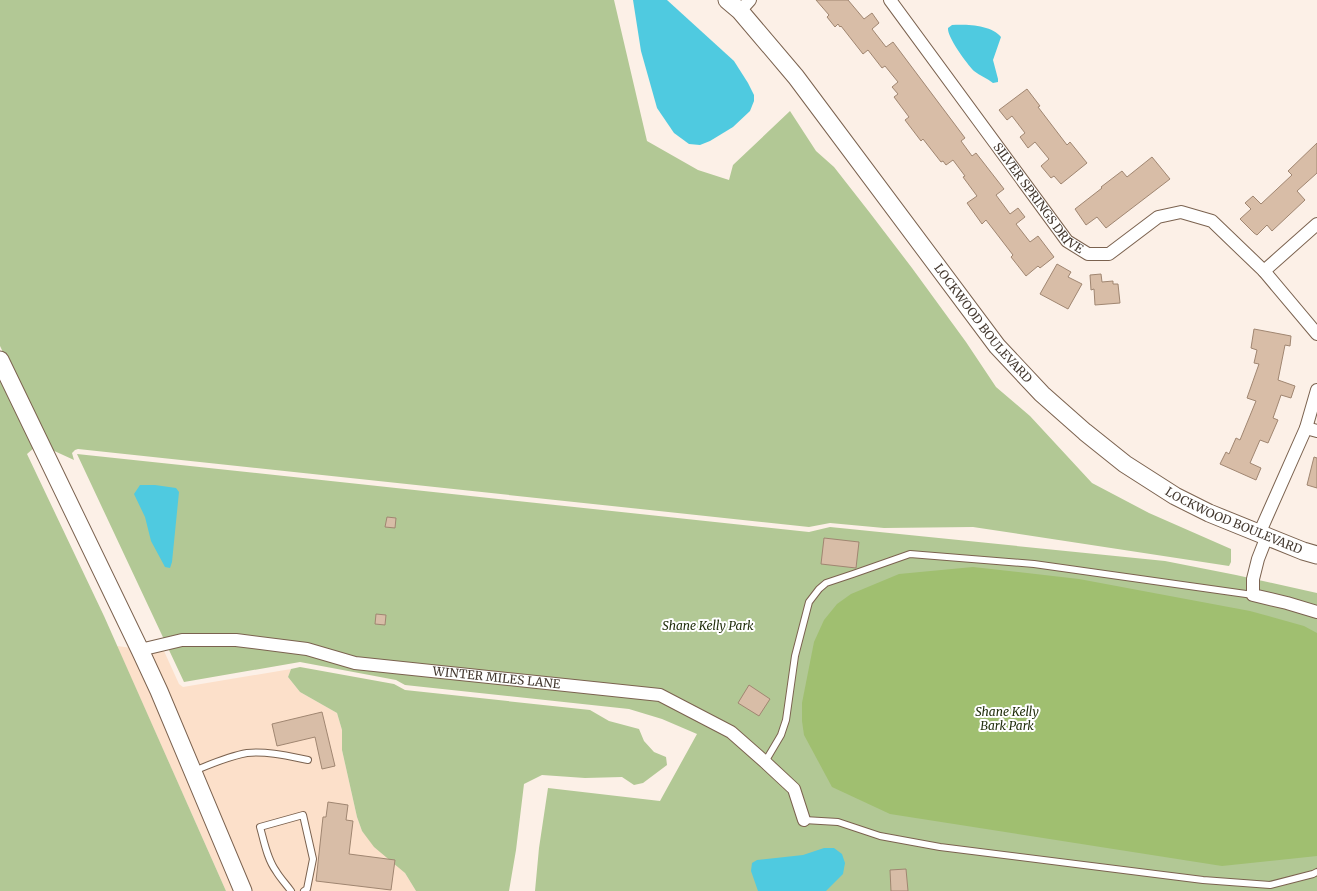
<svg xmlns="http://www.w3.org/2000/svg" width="1317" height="891" font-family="Merriweather,serif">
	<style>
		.built { fill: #fce0ca }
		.green { fill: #b2c895 }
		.forest { fill: #a0bf70 }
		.water { fill: #4fcae0 }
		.building { fill: #d8bda7; stroke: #a08671 }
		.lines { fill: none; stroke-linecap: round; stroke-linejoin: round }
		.lane-casing { stroke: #7b624f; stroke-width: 8 }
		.street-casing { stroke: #7b624f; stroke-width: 14 }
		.secondary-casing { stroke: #7b624f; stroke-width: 19 }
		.lane { stroke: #fff; stroke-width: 6 }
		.street { stroke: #fff; stroke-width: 12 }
		.secondary { stroke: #fff; stroke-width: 17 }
		.labels { text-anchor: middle; stroke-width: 4; stroke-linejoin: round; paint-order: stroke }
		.street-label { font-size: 12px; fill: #443930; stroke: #fff }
		.park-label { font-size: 12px; font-style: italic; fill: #222f0d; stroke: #fff }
	</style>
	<rect width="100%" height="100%" fill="#fcf0e7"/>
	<g class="built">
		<path d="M117,646L132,648L236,891H226Z"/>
		<path d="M161,651H164L179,684L183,687L291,669L288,677L300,692L337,713L342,730V750L357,817L362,831L405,873L416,891H250L149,654Z"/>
	</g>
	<g class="green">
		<path d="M0,0H614L647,141L698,170L729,180L733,165L790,111L816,151L834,167L870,213L912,268L966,342L996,387L1030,416L1092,483L1149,513L1231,549V562L1229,566L973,527L884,528L830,523L809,527L78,449L75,450L72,453L74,460L50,449L0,346Z"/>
		<path d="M0,375L35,447L27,454L104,616L226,891H0Z"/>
		<path d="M77,454L809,532L830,527L1165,561L1236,575L1317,593V891H535L539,848L548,788L660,801L697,734L662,719L629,709L405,685L396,680L300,662L184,682Z"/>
		<path d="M300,667L394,684L405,690L590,710L609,721L639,729L644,741L654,752L666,757L667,765L643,783L634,785L622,777L585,778L542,775L524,784L516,850L509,891H416L405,873L374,847L362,831L357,817L342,750V730L337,713L300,692L288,677L291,669Z"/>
	</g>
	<path class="forest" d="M973,567L1079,579L1250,611L1304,626L1317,633V856L1222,866L890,814L832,787L804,735L802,721V703L814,642L824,620L837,604L851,594L899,574Z"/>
	<g class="water">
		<path d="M633,0H667L734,61L748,83L754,95V101L750,111L733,127L710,141L700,145L689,144L674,133L657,108L641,51Z"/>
		<path d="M952,25C966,24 992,25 1001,37L993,60L998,79V82L993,83C987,78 980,76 974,71C967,64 947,37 948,28Z"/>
		<path d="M140,485H155L176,488L179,492L172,562L170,568L165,567L151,541L145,517L134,494Z"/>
		<path d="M824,848H834L842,854L845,863L843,874L826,891H758L751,871L752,863L757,860L803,855Z"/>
	</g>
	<g class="building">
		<path d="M816,0H848L864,19L872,13L879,23L872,29L886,47L893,42L965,138L961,141L972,156L976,153L1004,189L996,195L1010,214L1018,208L1025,217L1016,224L1030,242L1038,236L1054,257L1040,268L1038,266L1026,276L1011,257L1013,255L986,220L982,224L967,203L977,196L963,177L965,176L953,160L946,165L943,161L941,162L923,139L921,141L905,120L909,117L894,97L898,94L892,87L898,82L885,66L882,68L868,50L863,54L841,26L840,27L838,24L835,27L827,17L829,15Z"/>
		<path d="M1027,89L1040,106L1038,107L1067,145L1070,142L1087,163L1061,184L1054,176L1051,178L1041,166L1049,159L1035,142L1028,148L1020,137L1025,133L1012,116L1007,120L999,110Z"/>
		<path d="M1317,143V173L1297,191L1305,200L1272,231L1267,225L1257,235L1254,233L1240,219L1251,209L1245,203L1253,196L1261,204L1292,175L1288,171Z"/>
		<path d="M1152,157L1170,179L1106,228L1097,217L1086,225L1075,209L1102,188L1101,187L1122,171L1127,177Z"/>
		<path d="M1057,264L1071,272L1068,277L1082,284L1068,309L1040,294Z"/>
		<path d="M1101,274L1102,282L1113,281V284H1118L1120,303L1095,305L1094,289L1091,290L1090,275Z"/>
		<path d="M1254,329L1291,336L1290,346L1285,345L1278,380L1295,386L1291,398L1281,395L1273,418L1278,420L1268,443L1260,440L1250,463L1261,468L1256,480L1220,464L1226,452L1229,454L1236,438L1240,440L1256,401L1247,398L1259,364L1254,363L1257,350L1251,348Z"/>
		<path d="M1314,457L1317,458V488L1307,485Z"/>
		<path d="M387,517L396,518L395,528L385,527Z"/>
		<path d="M824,538L859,542L856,568L821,564Z"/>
		<path d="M376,614L386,615L385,625L375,624Z"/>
		<path d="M749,685L770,699L759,716L738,703Z"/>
		<path d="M322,712L335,766L322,769L315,737L277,746L272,724Z"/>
		<path d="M328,802L348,805L346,820L353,821L349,854L395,860L391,890L316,881L323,817H326Z"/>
		<path d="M906,869L908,891H891L890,870Z"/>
	</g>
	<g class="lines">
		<g class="lane-casing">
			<g id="lane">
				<path d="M765,762L781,735L786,720L795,656L809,602L819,589L826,583L853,574L910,554L1034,564L1253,595"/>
				<path d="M194,771C211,764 229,756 247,753C267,751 288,756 308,760"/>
				<path d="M804,820L838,822L880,836L940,847L1203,880L1270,885L1313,874L1317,872"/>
				<path d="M291,891C286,884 280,878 276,871C267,859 264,841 260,827L303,815L313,859L307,889L304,891"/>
			</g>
		</g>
		<g class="street-casing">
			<g id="street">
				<path id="s1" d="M890,0L1067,241L1088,254H1109L1158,217L1181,212L1212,221L1264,271L1317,334"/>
				<path d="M740,11L750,0"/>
				<path d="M1264,271L1317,224"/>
				<path d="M1306,428L1317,431"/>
				<path d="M1259,534L1306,428L1317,390"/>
				<path d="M1267,536L1258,559L1253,579V595L1287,603L1317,612"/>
				<path id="s2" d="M140,650L182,640H236L307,649L355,663L660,695L731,732L765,762L794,789L804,820"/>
			</g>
		</g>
		<g class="secondary-casing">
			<g id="secondary">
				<path id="s3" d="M727,0L740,11L796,77L997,346L1042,394L1085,432L1125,464L1175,496L1209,513L1303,551L1317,555"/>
				<path d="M0,360L140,650L159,691L243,891"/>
			</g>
		</g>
		<use href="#lane" class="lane"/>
		<use href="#street" class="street"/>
		<use href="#secondary" class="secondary"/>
	</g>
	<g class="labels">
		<g class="street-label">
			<text dy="4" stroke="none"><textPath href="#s1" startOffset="248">SILVER SPRINGS DRIVE</textPath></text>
			<text dy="4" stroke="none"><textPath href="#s3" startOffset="413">LOCKWOOD BOULEVARD</textPath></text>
			<text dy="4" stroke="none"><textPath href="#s3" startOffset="737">LOCKWOOD BOULEVARD</textPath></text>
			<text dy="4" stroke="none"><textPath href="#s2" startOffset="361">WINTER MILES LANE</textPath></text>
		</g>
		<g class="park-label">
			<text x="708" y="630">Shane Kelly Park</text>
			<text x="1007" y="716">Shane Kelly<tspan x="1007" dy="14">Bark Park</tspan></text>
		</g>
	</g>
</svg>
